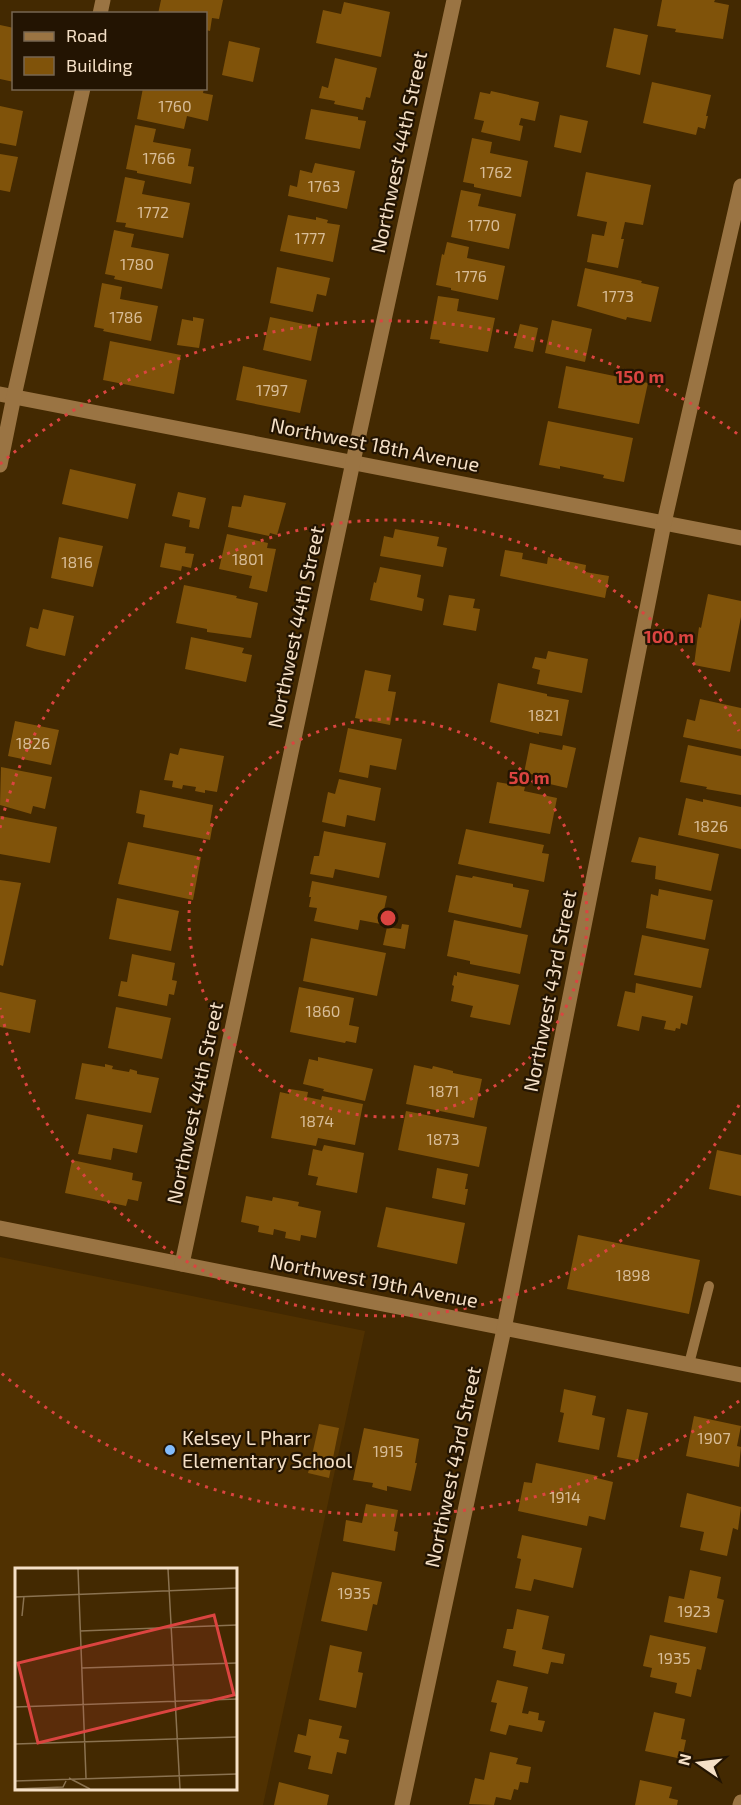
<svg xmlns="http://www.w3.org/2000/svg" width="741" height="1805" font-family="'Exo 2',sans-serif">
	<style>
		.built { fill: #503101; fill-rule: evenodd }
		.building { fill: #80530a }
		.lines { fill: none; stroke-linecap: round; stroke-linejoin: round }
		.service { stroke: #9a7443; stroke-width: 10 }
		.minor { stroke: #9a7443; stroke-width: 15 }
		.ring { fill: none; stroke: #db4440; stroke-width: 3; stroke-dasharray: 3 6 }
		.poi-dot { fill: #83bcfb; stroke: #231402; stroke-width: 2 }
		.labels { text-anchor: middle; stroke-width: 4.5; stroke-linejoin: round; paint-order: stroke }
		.number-label { font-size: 16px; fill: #d8bd98 }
		.street-label { font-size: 20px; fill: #f5e0c7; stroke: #231402 }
		.poi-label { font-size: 20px; fill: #f5e0c7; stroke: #231402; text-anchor: start }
		.inset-road { fill: none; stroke: #8a7250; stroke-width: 1.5 }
		.view { fill: #db4440; fill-opacity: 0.15; stroke: #db4440; stroke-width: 3 }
		.inset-edge { fill: none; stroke: #f5e0c7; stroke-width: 3 }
		.centre { fill: #db4440; stroke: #231402; stroke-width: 3 }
		.ring-label { font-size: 18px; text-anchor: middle; font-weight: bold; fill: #db4440; stroke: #231402; stroke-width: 4.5; stroke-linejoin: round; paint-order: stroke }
	</style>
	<rect width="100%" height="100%" fill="#432901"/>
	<path class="built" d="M0,1257L365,1331L263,1805H0ZM16,1570H236V1788H16Z"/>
	<g class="building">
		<path d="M161,0H223L219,19L212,18L210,31L206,30V14H158Z"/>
		<path d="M662,0H715L714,2L729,5L723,39L675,32L676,29L657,26Z"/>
		<path d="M344,2L390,12L381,57L316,43L323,10L341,14Z"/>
		<path d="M0,25L14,28V82L0,79Z"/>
		<path d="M614,28L648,35L640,75L606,67Z"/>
		<path d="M229,41L260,48L253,82L222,75Z"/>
		<path d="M335,58L377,68L370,98L366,97L363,110L334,104L335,101L319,98L322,86L328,88Z"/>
		<path d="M652,82L711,95L706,116H708L705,129L698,127L696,135L643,123Z"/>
		<path d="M143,88H204L203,93L213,95L208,121L187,116L184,129L137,119Z"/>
		<path d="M491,91L539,102L535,121L521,118L519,125L523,126L520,141L481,132L484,121L474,119L480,92L490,94Z"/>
		<path d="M0,106L23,111L16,146L0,143Z"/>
		<path d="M311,109L358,117V120L366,121L360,149L305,139Z"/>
		<path d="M560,115L588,121L581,153L554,147Z"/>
		<path d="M135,125L156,129L153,142L191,149L188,166L194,167L191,184L137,173V171L126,169Z"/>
		<path d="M472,138L492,142L490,153L528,161L521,197L474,187V184L463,182Z"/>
		<path d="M0,154L18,157L10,192L0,190Z"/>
		<path d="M315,163L355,171L347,209L288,196L290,185L297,187L300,170L312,173Z"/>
		<path d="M586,172L651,185L643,225L625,222L621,239H624L618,268L587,262L592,234L604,236L607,222L577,216Z"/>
		<path d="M125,177L145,181L142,194L190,203L183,238L125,227L126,223L116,222Z"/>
		<path d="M461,190L481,194L478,206L516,214L509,249L451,237Z"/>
		<path d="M288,215L316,220V217L328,220L327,223L340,225L333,262L280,251Z"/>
		<path d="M114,230L134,234L131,247L169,254L162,289L114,279L115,276L105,274Z"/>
		<path d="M447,242L469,247L467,258L505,266L498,300L451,290V288L436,285L442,254L444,255Z"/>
		<path d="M277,267L330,278L326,296L317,294L313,312L270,303Z"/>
		<path d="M585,268L642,281L641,283L659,287L651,322L627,317L626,320L577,306Z"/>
		<path d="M102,283L122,287L120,299L158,306L151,341L103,331L104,329L94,327Z"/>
		<path d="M438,296L459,299L457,311L495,318L488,352L439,343L440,340L430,339Z"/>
		<path d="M193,317L204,319L199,348L177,345L182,319L193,321Z"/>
		<path d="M270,317L318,327L311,361L263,350Z"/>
		<path d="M552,320L592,329L585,362L545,353Z"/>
		<path d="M520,324L538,328L533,352L514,348Z"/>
		<path d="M110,341L181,355L174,394L103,380Z"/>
		<path d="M243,366L307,380L300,413L236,400Z"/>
		<path d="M566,366L648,383L639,424L558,408Z"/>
		<path d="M548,421L633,438L624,482L603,478L604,475L560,466V469L539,465Z"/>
		<path d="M70,469L136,484L128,519L62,504Z"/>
		<path d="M178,492L206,498L199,529L189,527L190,520L172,516Z"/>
		<path d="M244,495L286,503L277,535L270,533L269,536L228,527L232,506L241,507Z"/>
		<path d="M395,529L439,537L437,546L447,548L443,567L380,556L384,536L393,538Z"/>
		<path d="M227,534L268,543L267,548L276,549L267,592L249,588L252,576L219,569Z"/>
		<path d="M59,537L103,546L93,587L51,578Z"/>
		<path d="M165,543L186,547L185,553L194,554L191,568L182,566L181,571L160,567Z"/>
		<path d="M505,550L523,553L522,559L547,564L548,557L586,565L585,572L609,576L605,598L500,576Z"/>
		<path d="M380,567L421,575L417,597L424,599L422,611L370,600L374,582L376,583Z"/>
		<path d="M184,585L237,596L236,598L258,603L251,638L207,632V629L176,623Z"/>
		<path d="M708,594L741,601V617L730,672L694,665L699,627L701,628Z"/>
		<path d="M449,595L475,599L473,608L480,609L476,631L443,625Z"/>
		<path d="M43,609L74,616L65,656L35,649L26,646L30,627L38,629Z"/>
		<path d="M191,637L244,648L242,653L252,655L246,682L185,669Z"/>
		<path d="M548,651L588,659L582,693L537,684L540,670L532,668L535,657L546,659Z"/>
		<path d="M365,670L391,675L388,691L396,692L390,725L355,718Z"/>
		<path d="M498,683L547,694V696L569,700L562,736L539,732V734L490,722Z"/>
		<path d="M700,699L741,708V749L683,737L687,719L695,721Z"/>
		<path d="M15,721L59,730L51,765L8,756Z"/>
		<path d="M348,728L402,739L396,770L370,765L368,778L339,772Z"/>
		<path d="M530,743L562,750L563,745L576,748L567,788L541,782L542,776L524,773Z"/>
		<path d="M688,745L741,756V795L706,789L707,787L680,782Z"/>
		<path d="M180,748L224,756L217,792L205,790V793L195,791L196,787L183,785L182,789L172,787L173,781L164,780L170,753L178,755Z"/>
		<path d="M1,767L52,777L45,809L33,806L31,814L0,805Z"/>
		<path d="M339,779L381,788L375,821L347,815L345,827L322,822L328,792L335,794Z"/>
		<path d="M497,782L525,787L524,791L557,798L550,834L489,823Z"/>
		<path d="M140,790L213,805L210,823H213L210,840L143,827L145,815L136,813Z"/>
		<path d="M686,798L703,802V799L741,807V849L678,835Z"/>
		<path d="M0,816L57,827L50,863L0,854Z"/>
		<path d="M466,829L544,845L542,853L549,854L544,882L458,864Z"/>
		<path d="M324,831L386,843L379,878L335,869L333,878L310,874L314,856H319Z"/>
		<path d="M639,837L719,854L711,891L655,879L656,866L631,862Z"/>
		<path d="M128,842L201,857L193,900L118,884Z"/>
		<path d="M456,875L472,878L473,876L513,884V887L529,890L521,928L448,912Z"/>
		<path d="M0,880L21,883L3,966L0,965Z"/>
		<path d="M312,881L387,896L381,924L360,920L358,930L314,921L317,908L309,907L311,897H309Z"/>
		<path d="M659,889L713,900L705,940L646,928L651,894L658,896Z"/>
		<path d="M117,898L179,911L171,951L109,939Z"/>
		<path d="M454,920L528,935L520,974L470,964V961L447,956Z"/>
		<path d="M402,924L409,925L405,949L383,945L387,927L401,929Z"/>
		<path d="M642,935L709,949L701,988L634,975Z"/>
		<path d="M311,938L386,953L377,996L303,981Z"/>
		<path d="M132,954L175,963L172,980L177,981L174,995L169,994L167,1006L118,996L121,981L127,982Z"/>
		<path d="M457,972L519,985L510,1025L470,1017L473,1006L451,1001L454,986L452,985L454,975L457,976Z"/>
		<path d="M636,983L693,996L687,1025L681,1023L680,1029L676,1028L675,1031L664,1029L666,1021L642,1016L639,1031L617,1026L625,991L635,993Z"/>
		<path d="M299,987L354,998L349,1025L359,1027L356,1043L346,1041L345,1043L290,1032Z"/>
		<path d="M0,992L36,1000L30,1033L0,1027Z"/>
		<path d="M116,1007L171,1018L162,1059L108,1048Z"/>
		<path d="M318,1057L373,1069L365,1101L323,1091L324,1089L303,1084L309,1059L318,1061Z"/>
		<path d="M82,1063L105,1067V1064L113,1066L112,1069L129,1072L130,1069L137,1071V1074L159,1078L151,1113L75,1099Z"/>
		<path d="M414,1065L432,1069L433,1066L453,1071V1073L482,1079L474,1118L406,1104Z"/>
		<path d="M290,1089L308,1092L307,1097L321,1100L322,1096L363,1104L355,1145L318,1138L316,1146L271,1138L280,1092L289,1094Z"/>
		<path d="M406,1111L487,1127L479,1167L398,1150Z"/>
		<path d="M87,1114L143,1125L137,1153L113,1148L111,1160L78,1154Z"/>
		<path d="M324,1145L364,1153L357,1193L316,1185L318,1177L308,1175L313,1149L322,1151Z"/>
		<path d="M717,1150L741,1155V1196L709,1189Z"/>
		<path d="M72,1160L133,1173L132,1180L142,1182L138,1201L128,1199L126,1206L65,1193Z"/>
		<path d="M437,1168L468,1174L465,1189H468L465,1205L432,1198Z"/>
		<path d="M246,1196L272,1201L273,1197L299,1202L298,1206L321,1211L316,1238L301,1235L300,1241L285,1238L286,1232L274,1229L273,1235L258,1232L259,1226L241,1222Z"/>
		<path d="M386,1207L465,1223L457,1264L377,1247Z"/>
		<path d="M578,1235L700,1260L689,1314L567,1289Z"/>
		<path d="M564,1389L596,1396L592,1415L605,1418L599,1450L558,1442L564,1413L560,1412Z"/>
		<path d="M627,1409L648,1413L638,1461L617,1457Z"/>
		<path d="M694,1416L741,1426L737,1446L741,1447L739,1467L686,1456Z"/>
		<path d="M319,1424L339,1428L329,1478L308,1473Z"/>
		<path d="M364,1428L419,1439L415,1463H417L411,1491L387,1486V1491L372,1487L373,1483L353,1480Z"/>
		<path d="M536,1463L598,1476L597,1478L613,1482L605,1520L589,1516L587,1526L518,1511L524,1482L532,1483Z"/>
		<path d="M687,1493L741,1507L738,1530L733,1528L727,1556L700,1550L704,1532L680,1527Z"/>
		<path d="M366,1504L398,1510L394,1531L398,1532L395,1551L343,1541L346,1520L362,1523Z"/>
		<path d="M522,1535L582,1548L573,1588L534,1579L531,1591L515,1588L521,1559L517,1558Z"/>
		<path d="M690,1570L721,1577L717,1598L724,1600L717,1633L664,1622L669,1596L684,1599Z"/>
		<path d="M332,1572L382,1582L377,1605L373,1604L367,1631L321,1621Z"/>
		<path d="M517,1609L549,1616L542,1649L565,1654L563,1664L551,1662L548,1674L513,1666L516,1651L503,1648L507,1629H513Z"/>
		<path d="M650,1635L706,1647L701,1670L697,1669L691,1697L675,1693L677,1683L650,1677L652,1668L643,1666Z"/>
		<path d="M330,1645L362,1652L358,1672L363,1673L356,1708L319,1700Z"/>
		<path d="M497,1680L528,1687L522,1713L528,1714L529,1711L539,1713L538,1720L545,1721L542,1732L509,1725L506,1735L490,1731L497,1703L491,1702Z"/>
		<path d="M654,1712L685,1719L681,1739L686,1740L682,1759L645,1751Z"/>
		<path d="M309,1719L342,1726L339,1738L349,1740L346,1754L337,1752L332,1774L308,1769L311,1756L294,1752L298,1734L306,1736Z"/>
		<path d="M490,1752L518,1758L516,1764L531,1767L528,1783L520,1782L518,1790L514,1789L511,1800L496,1797L494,1805L469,1804L475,1778L484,1780Z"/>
		<path d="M640,1780L672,1787L669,1798L678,1800L677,1805H635Z"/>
		<path d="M279,1782L329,1795L327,1805H274Z"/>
	</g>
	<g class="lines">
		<path class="service" d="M689,1364L709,1286"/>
		<g class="minor">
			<path d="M100,14L103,0"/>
			<path d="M0,394L741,538"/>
			<path d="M0,465L14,396L83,88"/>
			<path d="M0,1228L741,1375"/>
			<path d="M182,1264L353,462L454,0"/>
			<path d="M402,1805L504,1329L664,523L741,186"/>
			<path d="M740,1805L741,1802"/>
		</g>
	</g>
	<g class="ring">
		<circle cx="388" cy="918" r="199"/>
		<path d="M739 1105A398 398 0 0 1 0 1008M0 828A398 398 0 0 1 739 731"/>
		<path d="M739 1401A597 597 0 0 1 0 1372M0 464A597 597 0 0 1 739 435"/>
	</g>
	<circle class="poi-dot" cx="170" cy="1450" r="6"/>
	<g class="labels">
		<g class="number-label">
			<text x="175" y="112">1760</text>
			<text x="159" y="164">1766</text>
			<text x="496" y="178">1762</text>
			<text x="324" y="192">1763</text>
			<text x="153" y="218">1772</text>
			<text x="484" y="231">1770</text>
			<text x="310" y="244">1777</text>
			<text x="137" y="270">1780</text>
			<text x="471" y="282">1776</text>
			<text x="618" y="302">1773</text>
			<text x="126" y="323">1786</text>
			<text x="272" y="396">1797</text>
			<text x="248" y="565">1801</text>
			<text x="77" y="568">1816</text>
			<text x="544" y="721">1821</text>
			<text x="33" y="749">1826</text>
			<text x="711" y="832">1826</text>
			<text x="323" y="1017">1860</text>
			<text x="444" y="1097">1871</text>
			<text x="317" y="1127">1874</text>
			<text x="443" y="1145">1873</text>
			<text x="633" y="1281">1898</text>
			<text x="714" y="1444">1907</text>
			<text x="388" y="1457">1915</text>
			<text x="565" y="1503">1914</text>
			<text x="354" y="1599">1935</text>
			<text x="694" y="1617">1923</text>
			<text x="674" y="1664">1935</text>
		</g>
		<g class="street-label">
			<text transform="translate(399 152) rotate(-78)" y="7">Northwest 44th Street</text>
			<text transform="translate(375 445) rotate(11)" y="7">Northwest 18th Avenue</text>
			<text transform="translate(296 627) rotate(-78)" y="7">Northwest 44th Street</text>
			<text transform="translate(550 991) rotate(-79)" y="7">Northwest 43rd Street</text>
			<text transform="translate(195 1103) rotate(-78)" y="7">Northwest 44th Street</text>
			<text transform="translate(374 1281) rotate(11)" y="7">Northwest 19th Avenue</text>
			<text transform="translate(453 1467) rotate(-78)" y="7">Northwest 43rd Street</text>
		</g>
		<g class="poi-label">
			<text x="182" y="1445">Kelsey L Pharr<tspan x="182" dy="23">Elementary School</tspan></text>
		</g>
	</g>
	<g transform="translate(15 1568)">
		<rect width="222" height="222" fill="#432901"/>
		<path class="inset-road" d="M63,1L71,210M153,1L165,221M0,29L222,20M7,48L9,28M65,63L222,57M67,100L222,95M0,139L222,131M0,176L222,169M54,210L75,221M0,213L222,206M0,221L48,219L51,213"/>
		<path class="view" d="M199,47L219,127L23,175L3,95Z"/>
		<rect width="222" height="222" class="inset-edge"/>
	</g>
	<circle cx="388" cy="918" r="9" class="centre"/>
	<g class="ring-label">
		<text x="640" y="383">150 m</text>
		<text x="669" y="643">100 m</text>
		<text x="529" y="784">50 m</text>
	</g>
	<rect x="12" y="12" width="195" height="78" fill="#231402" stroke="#776651" stroke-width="1.5"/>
	<rect x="24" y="32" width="30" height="9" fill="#9a7443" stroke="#776651" stroke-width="1.5"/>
	<text x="66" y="42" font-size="18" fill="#f5e0c7">Road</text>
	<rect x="24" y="57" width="30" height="18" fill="#80530a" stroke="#776651" stroke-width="1.5"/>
	<text x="66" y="72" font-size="18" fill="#f5e0c7">Building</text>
	<g transform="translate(699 1763) rotate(284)" stroke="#231402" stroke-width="4.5" paint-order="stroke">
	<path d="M0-4.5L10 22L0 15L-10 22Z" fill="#f5e0c7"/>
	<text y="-9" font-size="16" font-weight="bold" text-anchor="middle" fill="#f5e0c7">N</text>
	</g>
</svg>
